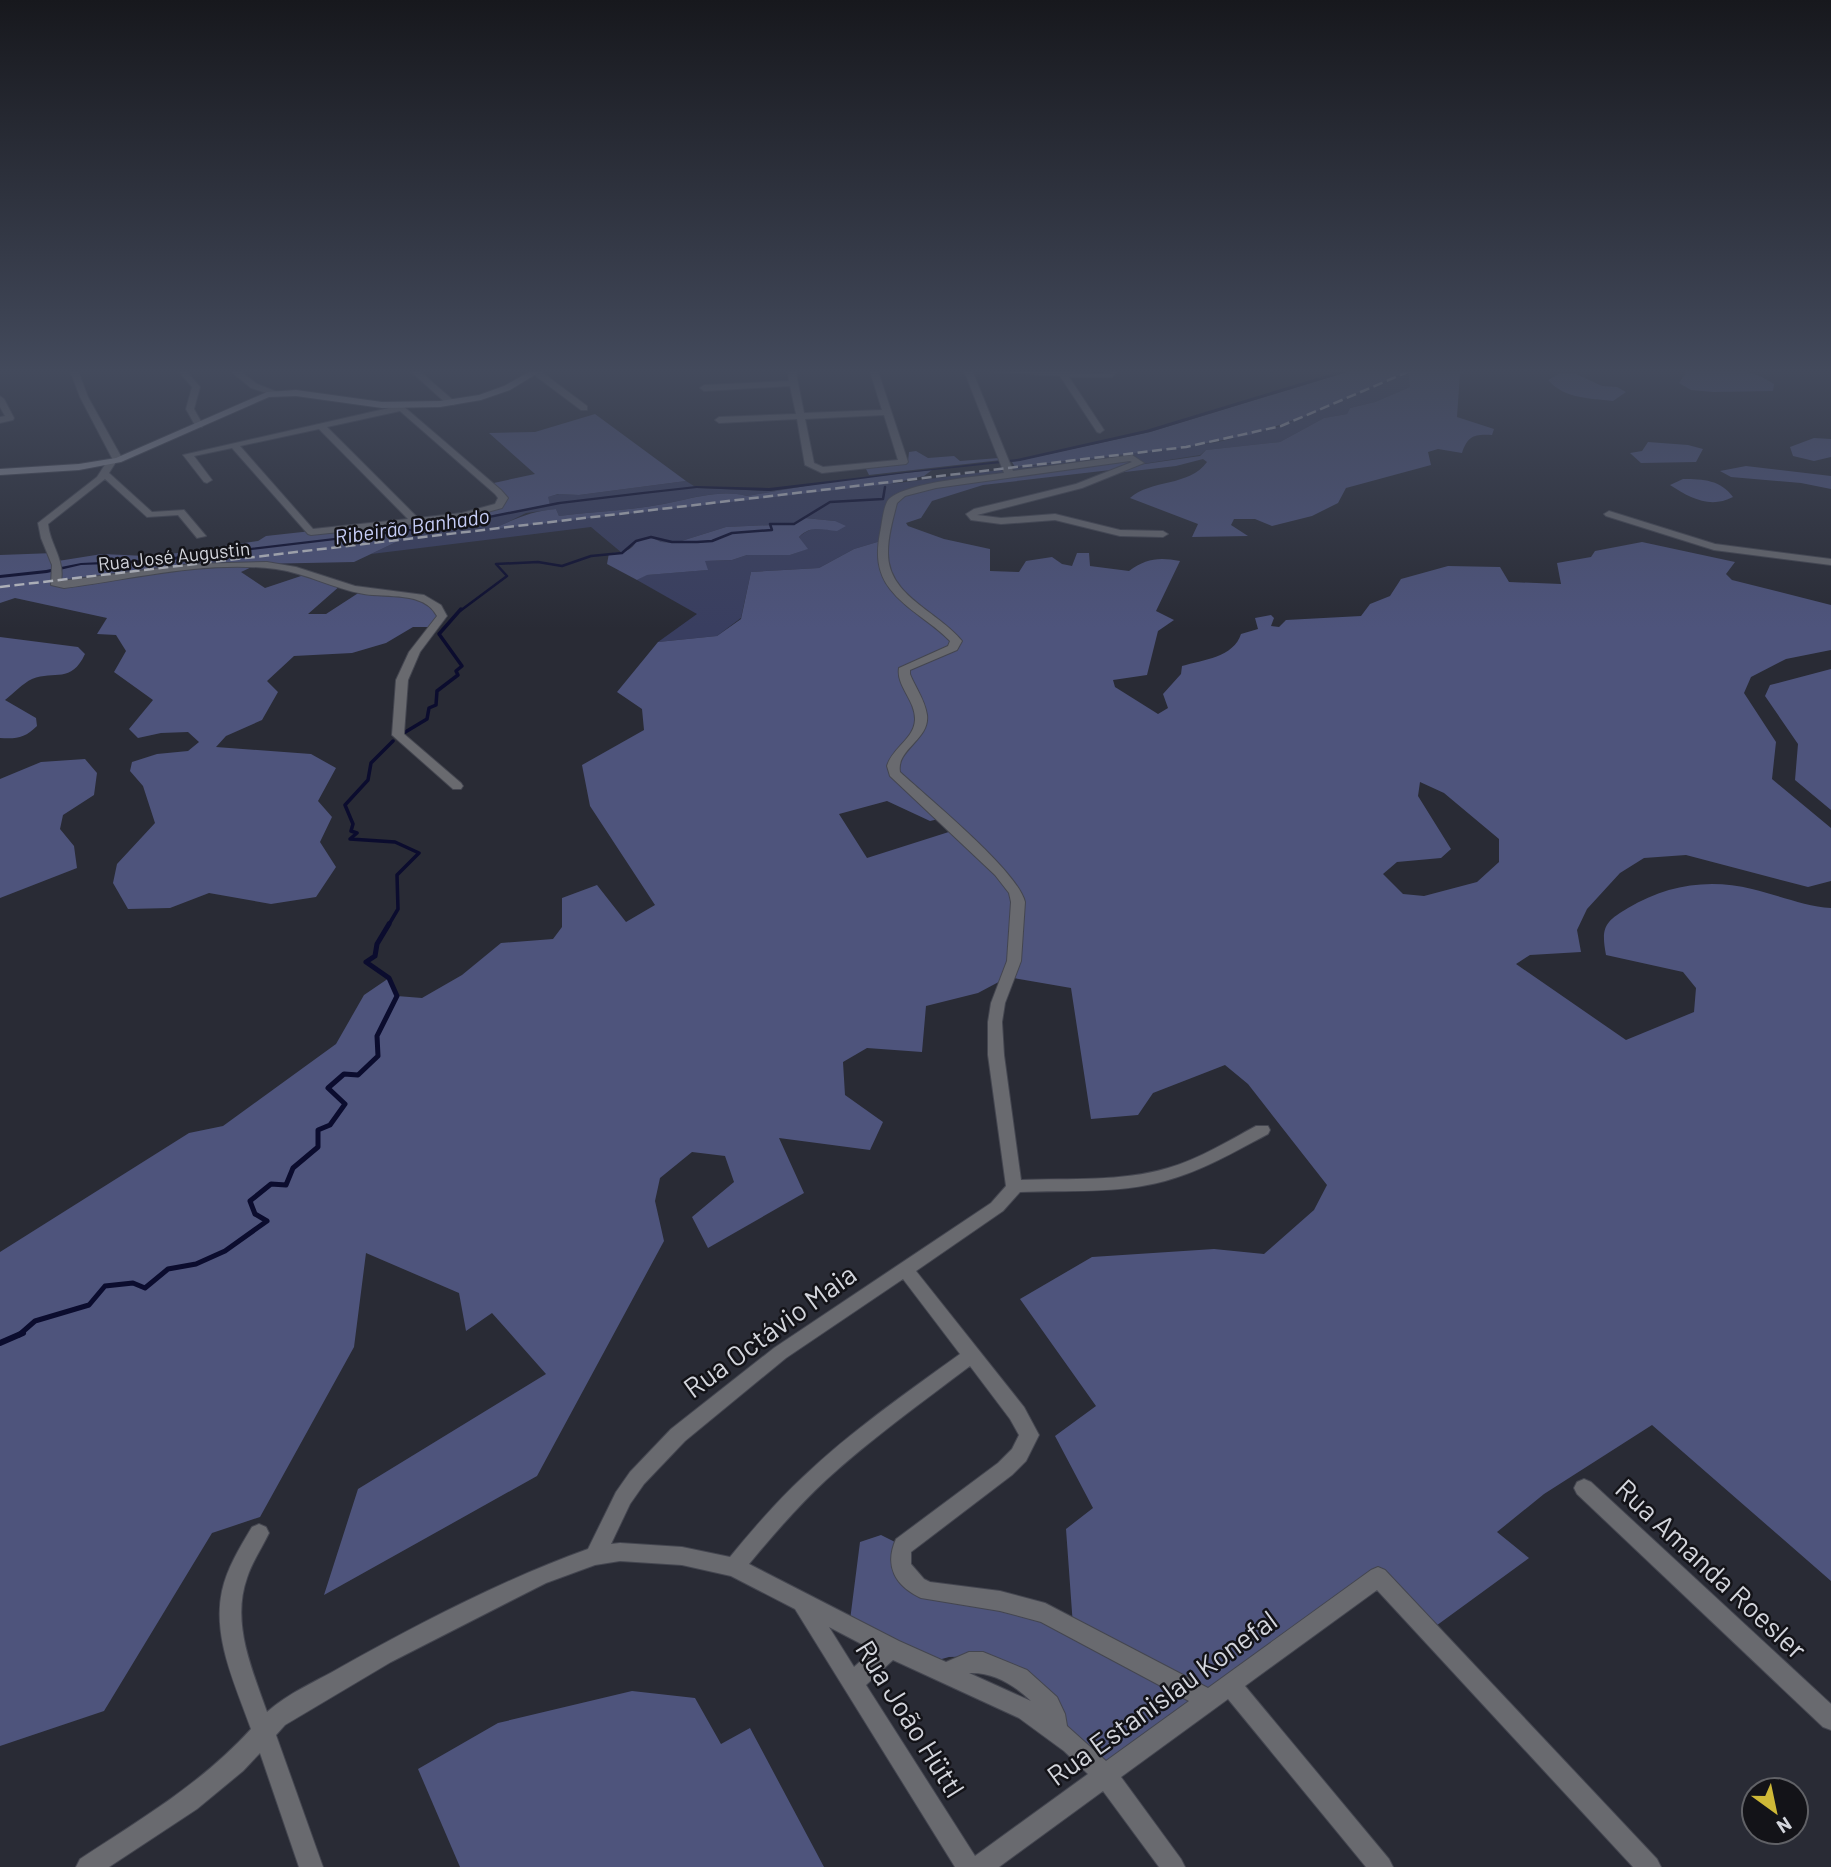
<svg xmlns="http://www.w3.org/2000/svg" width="1831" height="1867" font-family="Barlow,sans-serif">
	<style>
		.green { fill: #393e60 }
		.forest { fill: #4e547c; fill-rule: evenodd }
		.water { fill: #0b0c2e }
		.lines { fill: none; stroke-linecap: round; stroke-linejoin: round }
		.stream-far3 { stroke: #0b0c2e; stroke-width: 2.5 }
		.stream-far2 { stroke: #0b0c2e; stroke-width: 3.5 }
		.stream-far1 { stroke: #0b0c2e; stroke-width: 5 }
		.stream { stroke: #0b0c2e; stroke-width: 6 }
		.street-casing { stroke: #444650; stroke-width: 2 }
		.secondary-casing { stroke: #444650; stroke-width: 2 }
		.street { fill: #696a6f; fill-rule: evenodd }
		.secondary { fill: #8b8d96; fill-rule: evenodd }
		.rail { stroke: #c1c3ca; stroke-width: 2.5; stroke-dasharray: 10 4.5; stroke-linecap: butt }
		.labels { text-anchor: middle; stroke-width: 5; stroke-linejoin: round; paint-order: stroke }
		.far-street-label { font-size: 19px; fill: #d3d5dc; stroke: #131318 }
		.far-water-label { font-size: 21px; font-style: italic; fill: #c5ccf5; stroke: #131318 }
		.near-street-label { font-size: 28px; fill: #d3d5dc; stroke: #131318 }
	</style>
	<rect width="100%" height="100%" fill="#292b35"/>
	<path class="green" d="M1409,371L1410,387L1375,402L1350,408L1347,414L1324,418L1280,442L1206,450L1200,455L1136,465L951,482L884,540L854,549L819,568L751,572L741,618L717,636L658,642L697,614L637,580L646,575L707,570L704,561L732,560L747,555H790L807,549L799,537C807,530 817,525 828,530L835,521L805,518L794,524L726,527L675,543L661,542L651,537L636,541L634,545L622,553L591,527L371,554L409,536L398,531L550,505L547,497L559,494L579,495L686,481L697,488L770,491L834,481L747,496C724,490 700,496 678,501C639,510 598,511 559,516L556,509L526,513L496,528L890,484L1218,442L1281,426Z"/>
	<g class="forest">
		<path d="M1360,368H1478L1460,373L1457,417L1494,429L1492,435C1475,434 1468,435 1462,453L1438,449L1428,452L1431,465L1346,488L1338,503L1312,516L1272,526L1255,519H1234L1231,525L1248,536L1192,537L1198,524L1130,498C1151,479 1189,487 1207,462L1203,459L1176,466L1108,474L1119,469L983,485L932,501L921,518L906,523L908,526L944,539L990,549V571L1019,572L1026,561L1052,557L1062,564L1072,566L1077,553H1089L1090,566L1129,571C1146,558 1160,557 1180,561L1156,611L1174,620L1158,631L1147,675L1113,680L1115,687L1158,714L1168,708L1163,694L1181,674L1182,666C1203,660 1234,657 1241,634L1258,629L1255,618L1271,615L1274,618L1271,626L1279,627L1286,620L1361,616L1370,604L1390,596L1401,579L1448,566L1500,567L1509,582L1561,584L1557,563L1591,557L1595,551L1642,542L1735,562L1726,574L1732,580L1831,605V650L1786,659L1751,677L1744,693L1776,742L1772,779L1831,828V881L1808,887L1686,855L1644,858L1620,873L1587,909L1577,930L1581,952L1530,955L1516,964L1626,1040L1694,1012L1696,988L1683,972L1606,955C1601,928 1604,922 1628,908C1666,885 1709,878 1752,889C1778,895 1804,906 1831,908V1581L1652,1425L1544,1494L1497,1532L1529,1558L1429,1631L1379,1577L1106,1776L988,1656L949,1657L924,1664L849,1628L860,1542L881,1535L903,1546L907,1578L1073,1626L1066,1529L1093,1508L1055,1436L1096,1406L1020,1299L1092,1257L1214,1249L1264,1254L1314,1210L1327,1185L1248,1084L1225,1065L1153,1093L1138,1115L1091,1119L1071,988L1008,977L978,993L926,1006L922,1052L867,1048L843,1062L845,1095L883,1122L870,1150L779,1138L804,1193L708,1248L692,1217L734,1182L725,1156L692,1152L660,1178L655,1201L664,1241L537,1476L324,1595L358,1489L546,1374L492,1313L466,1331L459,1293L366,1253L354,1347L260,1517L212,1533L104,1711L0,1746V1252L189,1133L223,1126L336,1044L364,995L389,978L397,996L422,998L462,975L501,943L553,939L562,927V898L597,885L626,922L655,905L590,806L582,765L644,730L642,709L617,692L658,642L717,636L741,619L751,572L819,568L854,549L884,540L892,502L924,488L1132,458L1138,465L1200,456L1206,450L1280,442L1324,418L1347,414L1350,408L1375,402L1410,387L1408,371L1306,416L1250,435L1186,447L1015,467L1012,462L1150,432ZM1420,782L1444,793L1499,839V862L1477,882L1424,896L1403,894L1383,874L1397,862L1441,858L1451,849L1418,796ZM887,801L930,821L943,818L955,830L867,858L839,814Z"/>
		<path d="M1689,368C1720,368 1748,366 1774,384L1773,391L1713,392L1691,390L1679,383Z"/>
		<path d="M1574,373L1602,386L1617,387L1626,392L1613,401C1589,398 1565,399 1548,380L1559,374Z"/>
		<path d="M595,414L686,481L579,495L558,494L548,497L550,505L399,532L409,536L354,562L258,564L241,572L265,588L307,574L341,585L308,614H326L363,590L415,597L441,610L435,627H413L386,643L352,653L294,656L267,681L278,692L262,720L226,736L216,747L311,754L336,768L318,801L332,817L320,842L336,867L316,897L271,904L209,893L170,908L128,909L113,883L117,864L155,823L143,786L130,771L132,762L157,754L188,751L199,742L188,732L161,733L138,738L129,729L153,700L114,672L126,651L116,635L97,634L107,618L15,598L0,603V555L54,553L58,561L102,554L146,556L178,553L258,541L266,536L484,512L503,501L489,484L535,474L489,433L535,432Z"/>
		<path d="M1814,438L1831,439V457L1814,461L1793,456L1790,447Z"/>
		<path d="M1648,442L1688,445L1703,449L1696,462L1641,463L1630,453L1642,451Z"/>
		<path d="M916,451L928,458L954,456L960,461L999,458L1001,460L869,475L865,467L904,463L908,461L909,452Z"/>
		<path d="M1746,466L1831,476V489L1801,483L1731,477L1720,471Z"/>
		<path d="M932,470L924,476L890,484L493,529C514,519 532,511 556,509L559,516C598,511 640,510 678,501C701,496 724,490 747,496L834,481Z"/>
		<path d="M1683,479C1704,479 1720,480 1733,497C1710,509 1690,498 1670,485Z"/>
		<path d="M805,518L835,521L846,526L837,531C822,530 811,525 799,537L808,549L790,555H747L732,560L705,561L708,570L647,575L637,580L607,564L609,553C619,553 632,552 636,541L651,537L661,542L675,543L726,527L794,524Z"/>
		<path d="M0,637L78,647L85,654C71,684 55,670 32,679C23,683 13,694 5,700L36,718L37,726C25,738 17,739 0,738Z"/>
		<path d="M1831,669V810L1795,780L1798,744L1765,696L1770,685Z"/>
		<path d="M85,759L97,773L94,795L63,815L60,829L74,846L77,868L0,898V779L41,762Z"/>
		<path d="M632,1691L695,1698L721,1744L750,1728L824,1867H460L418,1769L498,1723Z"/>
	</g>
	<path class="water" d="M1350,368H1360L1150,432L1020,461L906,473L770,491L697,488L644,494L561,504L445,527L226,553L203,560L188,557L165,562L81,565L47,573L0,578V575L46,570L81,563L164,559L189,554L204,557L224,551L443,525L558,502L642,492L696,486L769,488L1017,459L1146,430Z"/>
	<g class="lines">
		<path class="stream-far3" d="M460,611L507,576L496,564L538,562L562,566L591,556L622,553L636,541L651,537L672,542H697L712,541L732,533L772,530L770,524H794L830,502L883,499L885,487"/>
		<g class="stream-far2">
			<path d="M402,734L427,719L429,708L436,705L437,691L458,675L456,671L462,666L439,634L461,609"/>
			<path d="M388,926L398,909L397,875L419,853L395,842L350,839L357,833L351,831L353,824L345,805L368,780L371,763L393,741"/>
		</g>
		<path class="stream-far1" d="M19,1335L35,1321L89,1305L105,1286L133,1283L145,1288L168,1269L196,1264L225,1251L267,1221L255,1214L250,1201L271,1184L286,1185L293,1168L318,1147V1130L330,1125L345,1104L328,1088L344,1074L358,1075L378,1056L377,1036L397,996L389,978L366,962L375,956L377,944L389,924"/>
		<path class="stream" d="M0,1343L23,1333"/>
		<g class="street-casing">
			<g id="street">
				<path d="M69,368H77L88,397L123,460L116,462L109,473L152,512L184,510L206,536L197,538L178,515L147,517L105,479L48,524C50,545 65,559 61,581L192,564L267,562L296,567L355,586L424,595L441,605L447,616L420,652L408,680L404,734L461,783L463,786L461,789H453L392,735L396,680L409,652L437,616C424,591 387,598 364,594C334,589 306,573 276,569C206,560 133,579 64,588L51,585L52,565L41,538L38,523L97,477L108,460H113L80,397Z"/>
				<path d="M176,368H184L200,387L194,409L203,425L202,427H196L186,409L192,387Z"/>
				<path d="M227,368H236L257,384L280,393L276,396L251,388Z"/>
				<path d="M407,368H416L454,401V405H448Z"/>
				<path d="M787,368H795L804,413L882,410L869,368H877L908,462L906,464L822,473L805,465L797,419L719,423L715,420L719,417L796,414L790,386L704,391L700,388L704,385L789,381ZM884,415L898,460L823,467L814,463L805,419Z"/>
				<path d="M963,368H1010L1099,374L1110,373L1114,368H1122L1112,377H1069L1104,430L1100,433L1097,432L1060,376L972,370L1013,471L1132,455L1144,463L1082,488L977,515L1001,518L1055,514L1120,530L1163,531L1168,534L1163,537L1120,536L1055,520L1001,524L971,520L966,514L974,509L1076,484L1132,462L1130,461L936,488L905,496L897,503C893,519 888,535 888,552C887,596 938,611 962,641L957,650L910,670V674C915,687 925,700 927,715C930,740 896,749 900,772C927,797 1018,871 1025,902L1021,961L1005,1003L1002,1022L1004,1055L1021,1180C1070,1178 1121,1182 1168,1168C1199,1159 1228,1141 1256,1126H1268L1270,1130L1268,1134C1234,1152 1202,1171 1165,1181C1118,1194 1068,1190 1020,1192L1003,1211L916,1271L1024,1407L1039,1435L1026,1461L1012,1475L911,1552V1564L924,1579L930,1582L1000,1591L1045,1603L1208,1688L1371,1570L1378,1567L1385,1570L1657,1859L1661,1867H1633L1377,1590L1245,1686L1389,1859L1393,1867H1366L1228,1699L1121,1777L1181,1859L1185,1867H1159L1103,1791L999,1867H955L795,1609L731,1576L682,1565L620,1561L595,1565L546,1583L391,1662L285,1725L276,1735L323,1867H299L260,1753L243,1771L197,1809L109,1867H76L80,1859C141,1819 202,1783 251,1729C236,1686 212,1638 222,1591C227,1568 240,1547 252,1527L259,1524L266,1527L269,1533C262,1548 252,1562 247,1578C231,1623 252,1669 267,1712C288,1693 317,1681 341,1667C420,1623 502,1580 588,1549L616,1492L630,1472L671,1429L774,1348L991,1203L1006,1186L988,1055V1022L991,1003L1007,961L1011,902L1009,893L995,875L890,776L887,766C892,748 914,739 915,720C916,701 896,686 899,668L948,646L950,641C932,622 906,610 890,589C877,572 876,554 880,533C882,524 883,510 887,502C897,483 982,476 1004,473ZM903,1279L960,1354C906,1393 851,1431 803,1477C776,1502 753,1529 730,1557L682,1547L620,1543L611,1544L630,1504L644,1484L685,1441L786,1358ZM970,1366L1010,1419L1019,1435L1012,1449L998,1463L896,1539C884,1566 895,1586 921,1598L1000,1611L1041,1622L1189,1701L1106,1761L1067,1726L1065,1714L1057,1697L1027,1670L983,1652H969L946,1662L899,1641L749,1564C773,1535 798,1506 826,1480C871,1439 921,1403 970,1366ZM829,1627L873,1650L854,1667ZM893,1660L1019,1718L1064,1751L1088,1774L975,1856L866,1685ZM969,1673C994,1672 1014,1685 1031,1701Z"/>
				<path d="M533,370H539L587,406V410H581L533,374Z"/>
				<path d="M0,396L4,399L14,418L13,420L0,423V417L5,416L0,407Z"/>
				<path d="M402,405L501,490L508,498L502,508L462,519L311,535L308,534L232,448L194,456L212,480L207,483L204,482L183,455ZM400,411L495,494L498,498L495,504L462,513L418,518L327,427ZM319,429L408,519L313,529L240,446Z"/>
				<path d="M1609,511L1715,544L1831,559V565L1714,550L1606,516L1604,514Z"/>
				<path d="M1584,1479L1591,1482L1831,1704V1730L1823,1727L1577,1494L1574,1488L1577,1482Z"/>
			</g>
		</g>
		<g class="secondary-casing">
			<path id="secondary" d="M536,368H546L510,390L481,400L440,407L382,408L296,396L269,397L121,462L79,470L0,475V469L79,464L116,458L267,392L296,390L382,402L440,401L479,395L504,386Z"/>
		</g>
		<use href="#street" class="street"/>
		<use href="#secondary" class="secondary"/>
		<path class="rail" d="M0,587L1186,447L1281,426L1417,368"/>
	</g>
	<linearGradient id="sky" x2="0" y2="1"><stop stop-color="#17181d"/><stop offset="0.59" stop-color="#434a5c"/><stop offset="1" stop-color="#434a5c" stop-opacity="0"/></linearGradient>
	<rect width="1831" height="629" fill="url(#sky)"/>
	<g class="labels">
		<g class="far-street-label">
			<text transform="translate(174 556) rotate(-6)" y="7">Rua José Augustin</text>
		</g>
		<g class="far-water-label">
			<text transform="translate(412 527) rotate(-8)" y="7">Ribeirão Banhado</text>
		</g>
		<g class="near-street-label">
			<text transform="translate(770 1331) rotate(-36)" y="10">Rua Octávio Maia</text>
			<text transform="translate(1711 1569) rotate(43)" y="10">Rua Amanda Roesler</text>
			<text transform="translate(1162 1698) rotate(-36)" y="10">Rua Estanislau Konefal</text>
			<text transform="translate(910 1719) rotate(58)" y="10">Rua João Hüttl</text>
		</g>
	</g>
	<g transform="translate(1775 1811) rotate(147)"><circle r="33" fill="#131318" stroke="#606166" stroke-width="2"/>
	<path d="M0-5L12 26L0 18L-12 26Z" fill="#ceb837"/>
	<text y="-10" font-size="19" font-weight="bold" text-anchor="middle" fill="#d3d5dc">N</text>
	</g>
</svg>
